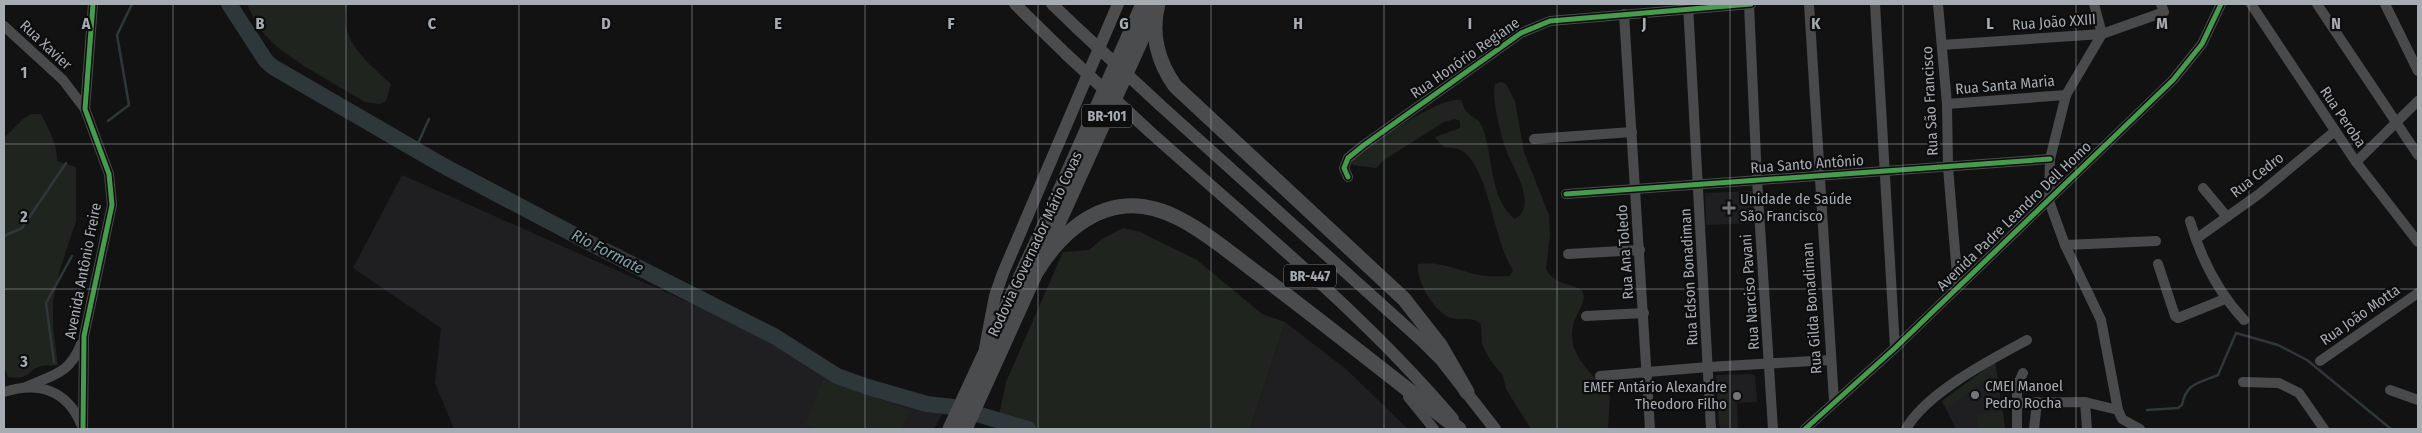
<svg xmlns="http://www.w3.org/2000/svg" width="2422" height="433" font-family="'Fira Sans Condensed',sans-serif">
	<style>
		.built { fill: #1f1f21 }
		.green { fill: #1f241e }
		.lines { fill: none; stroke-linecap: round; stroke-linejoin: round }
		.stream { stroke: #2e373a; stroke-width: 2.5 }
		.river { stroke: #2e373a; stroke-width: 16 }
		.minor { stroke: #484a4c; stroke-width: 10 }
		.major { stroke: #4a4c4e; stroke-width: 12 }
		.highway { stroke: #4a4c4d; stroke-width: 15 }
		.major-bridge { stroke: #4a4c4e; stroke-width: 12 }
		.cycleway-casing { stroke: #0d0d0e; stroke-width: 8 }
		.cycleway { stroke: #469c4c; stroke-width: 5 }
		.grid { fill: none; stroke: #a5acb2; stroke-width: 1; stroke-opacity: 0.55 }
		.poi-dot { fill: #72767a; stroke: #0d0d0e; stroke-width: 2 }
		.labels { text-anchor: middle; stroke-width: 4.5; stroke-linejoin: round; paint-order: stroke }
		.shield { fill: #0d0d0e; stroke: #777c81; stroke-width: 1 }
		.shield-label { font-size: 14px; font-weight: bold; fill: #a5acb2 }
		.street-label { font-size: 15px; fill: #a5acb2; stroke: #0d0d0e }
		.poi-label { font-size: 15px; fill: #a5acb2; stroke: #0d0d0e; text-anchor: start }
		.water-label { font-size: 16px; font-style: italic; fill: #809fa9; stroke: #0d0d0e }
		.grid-label { font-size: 16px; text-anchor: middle; font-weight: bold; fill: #a5acb2; stroke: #0d0d0e; stroke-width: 4.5; stroke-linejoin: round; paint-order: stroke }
	</style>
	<rect width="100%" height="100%" fill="#121213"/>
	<g class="built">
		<path d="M402,175L445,194L942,415L934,429H454L435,383L441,328L353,268Z"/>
		<path d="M1752,191L1754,223L1706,225L1705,193Z"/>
		<path d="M1285,322L1346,369L1408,429H1250Z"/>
		<path d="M1995,362L2005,429H1956L1942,401Z"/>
		<path d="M1752,374L1755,376L1757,402L1737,403L1738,429H1720L1716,375Z"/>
	</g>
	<g class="green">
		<path d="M247,4H348C335,38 369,63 391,84L386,101L379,104L365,102L304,66L277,47L264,34L254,19Z"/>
		<path d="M1501,82L1506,84L1515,101L1524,152L1549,215L1550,235L1546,269C1554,284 1569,283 1582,290L1584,297C1583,307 1575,315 1573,326C1566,357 1596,375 1610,396L1608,429H1531L1506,389L1503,376L1490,360L1482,344L1481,324C1471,316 1462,321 1451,318C1435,313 1415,280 1418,264C1439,260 1459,271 1479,275C1489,277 1500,276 1510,276L1513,270C1493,240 1490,173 1464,152C1458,147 1449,149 1442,146L1435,137L1460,128V121L1455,119L1444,122L1384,160L1376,168L1353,165L1350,160C1371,145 1439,96 1461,100C1463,104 1464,110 1468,113C1473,118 1479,119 1482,126C1494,155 1488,198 1515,219C1519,216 1523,213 1524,207C1528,189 1513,168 1507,152C1501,138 1491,96 1495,84Z"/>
		<path d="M31,114H41C48,128 58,145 57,161L76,167V221L61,266L53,300V326L58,365C53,366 46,365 41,366C27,370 30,381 8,377L4,367V138L23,119Z"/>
		<path d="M1123,228L1140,232L1197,260L1262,314L1285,322L1250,429H996L1006,382L1063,252L1089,250L1102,239Z"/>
		<path d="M1995,362L1998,381L1992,375L1946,409L1942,401Z"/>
		<path d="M823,379L909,410L902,429H816L805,425Z"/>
		<path d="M1717,390H1729L1731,424L1719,425Z"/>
		<path d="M2003,412L2005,429H1978L1977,415Z"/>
	</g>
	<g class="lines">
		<g class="stream">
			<path d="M108,121L129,105L117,35L132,4"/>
			<path d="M415,150L429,119"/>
			<path d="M4,236L22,228L66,163"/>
			<path d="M54,362L46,303L72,256"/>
			<path d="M2147,410L2178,408L2182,405C2186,383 2199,383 2218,375L2236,333L2278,345L2307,360L2391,429"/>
		</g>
		<path class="river" d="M229,4L266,61L273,67L442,165L588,242L774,336L837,376L868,387L927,404L953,407L1028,429"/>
		<g class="minor">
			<path d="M1688,4L1711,429"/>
			<path d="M1749,4L1757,180L1773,429"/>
			<path d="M1809,4L1834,401"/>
			<path d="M1875,4L1895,348"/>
			<path d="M1938,4L1947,104L1948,167L1958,287"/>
			<path d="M2094,4L2102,34L2066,95L2050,159L2049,201L2065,245L2101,320L2118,410L2122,419L2140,429"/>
			<path d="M2251,4L2356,162L2418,242"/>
			<path d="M2317,4L2418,155"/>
			<path d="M2385,4L2418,71"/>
			<path d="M1624,14L1650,429"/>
			<path d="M4,26L63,80L85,109"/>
			<path d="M1942,45L2102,34L2164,12L2161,4"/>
			<path d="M1947,104L2066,95"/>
			<path d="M1534,139L1632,132"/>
			<path d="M2356,162L2418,101"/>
			<path d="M1348,177L1344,168L1348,158L1364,145L1521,33L1550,21L1751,4"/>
			<path d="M2203,188L2227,217"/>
			<path d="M1566,194L2050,159"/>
			<path d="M2190,221C2201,259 2217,291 2244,320"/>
			<path d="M2196,239L2259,194L2335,131"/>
			<path d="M2065,245L2156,241"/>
			<path d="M1568,254L1640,250"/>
			<path d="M2158,264L2175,316L2178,318L2225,299"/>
			<path d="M1586,316L1644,313"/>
			<path d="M2320,361L2418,293"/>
			<path d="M1600,376L1708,367L1830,360"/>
			<path d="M2243,382L2279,383L2299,393L2324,429"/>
			<path d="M26,387C52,375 70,374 81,344"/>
			<path d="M2390,390L2418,400"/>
			<path d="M4,392C38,381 67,390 81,424"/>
			<path d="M1408,397L1434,429"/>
			<path d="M2085,402L2087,429"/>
			<path d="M2017,403L2085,402L2118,410"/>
			<path d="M83,429L84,336L112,205L109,174L85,109L93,4"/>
			<path d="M1805,429L1895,348L2173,80L2202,44L2221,4"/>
			<path d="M1906,429C1926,393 1990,360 2027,340"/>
			<path d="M2017,429V386L2023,373"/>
			<path d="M2034,429L2037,402"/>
		</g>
		<g class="major">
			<path d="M1015,4L1066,54"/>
			<path d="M1052,4L1077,28"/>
			<path d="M1160,105L1422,341L1441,360L1495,429"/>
			<path d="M1149,131C1252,223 1364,314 1453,419"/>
			<path d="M985,348L995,296L1003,273L1118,4"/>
		</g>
		<g class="highway">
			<path d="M1158,4C1150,33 1158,62 1175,86L1404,299L1440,345L1467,392"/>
			<path d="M1037,271C1056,240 1087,209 1126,206C1144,204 1165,211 1180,219C1209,234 1235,257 1261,276C1328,326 1393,379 1459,429"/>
			<path d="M950,429L1048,218L1143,4"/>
			<path d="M965,429L1153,14"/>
		</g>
		<g class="major-bridge">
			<path d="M1077,28L1160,105"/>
			<path d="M1066,54L1149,131"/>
		</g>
		<g class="cycleway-casing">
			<g id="cycleway">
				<path d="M1348,177L1344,168L1348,158L1364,145L1521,33L1550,21L1751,4"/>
				<path d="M1566,194L2050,159"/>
				<path d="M83,429L84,336L112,205L109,174L85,109L93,4"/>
				<path d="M1805,429L1895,348L2173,80L2202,44L2221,4"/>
			</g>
		</g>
		<use href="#cycleway" class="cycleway"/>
	</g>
	<path class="grid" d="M173,4V429M346,4V429M519,4V429M692,4V429M865,4V429M1038,4V429M1211,4V429M1384,4V429M1557,4V429M1730,4V429M1903,4V429M2076,4V429M2249,4V429M4,144H2418M4,289H2418"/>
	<g class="poi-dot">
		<path d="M1726.5 200.5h5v5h5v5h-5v5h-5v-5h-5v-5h5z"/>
		<circle cx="1975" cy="395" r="5"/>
		<circle cx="1737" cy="396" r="5"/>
	</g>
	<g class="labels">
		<g class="shield">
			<rect x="1082" y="104.5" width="50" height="23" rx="4"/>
			<rect x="1284" y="264.5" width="52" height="23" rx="4"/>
		</g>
		<g class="shield-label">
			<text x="1107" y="121">BR-101</text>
			<text x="1310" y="281">BR-447</text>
		</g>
		<g class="street-label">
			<text transform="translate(2054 22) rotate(-4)" y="5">Rua João XXIII</text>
			<text transform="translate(46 45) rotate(43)" y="5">Rua Xavier</text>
			<text transform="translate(1465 58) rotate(-35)" y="5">Rua Honório Regiane</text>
			<text transform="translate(2005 85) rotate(-5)" y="5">Rua Santa Maria</text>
			<text transform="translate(1930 101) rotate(-93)" y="5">Rua São Francisco</text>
			<text transform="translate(2343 117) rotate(56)" y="5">Rua Peroba</text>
			<text transform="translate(1807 164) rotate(-4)" y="5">Rua Santo Antônio</text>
			<text transform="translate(2257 175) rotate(-38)" y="5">Rua Cedro</text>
			<text transform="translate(2014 216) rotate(-44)" y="5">Avenida Padre Leandro Dell Homo</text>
			<text transform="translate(1035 244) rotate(-65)" y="5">Rodovia Governador Mário Covas</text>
			<text transform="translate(1625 252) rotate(-94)" y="5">Rua Ana Toledo</text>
			<text transform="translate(83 271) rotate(-79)" y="5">Avenida Antônio Freire</text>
			<text transform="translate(1689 277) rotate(-93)" y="5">Rua Edson Bonadiman</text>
			<text transform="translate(1750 292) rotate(-94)" y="5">Rua Narciso Pavani</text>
			<text transform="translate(1812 308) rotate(-94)" y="5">Rua Gilda Bonadiman</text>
			<text transform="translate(2360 315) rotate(-35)" y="5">Rua João Motta</text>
		</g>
		<g class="poi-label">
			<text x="1740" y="204">Unidade de Saúde<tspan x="1740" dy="17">São Francisco</tspan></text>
			<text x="1985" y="391">CMEI Manoel<tspan x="1985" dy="17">Pedro Rocha</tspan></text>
			<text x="1727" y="392" text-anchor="end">EMEF Antário Alexandre<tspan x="1727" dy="17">Theodoro Filho</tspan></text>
		</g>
		<g class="water-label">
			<text transform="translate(608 251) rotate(27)" y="6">Rio Formate</text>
		</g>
	</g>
	<g class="grid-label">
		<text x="86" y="29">A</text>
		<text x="260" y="29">B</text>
		<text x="432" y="29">C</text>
		<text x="606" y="29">D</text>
		<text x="778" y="29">E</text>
		<text x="951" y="29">F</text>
		<text x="1124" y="29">G</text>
		<text x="1298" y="29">H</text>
		<text x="1470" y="29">I</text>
		<text x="1644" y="29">J</text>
		<text x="1816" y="29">K</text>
		<text x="1990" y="29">L</text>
		<text x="2162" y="29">M</text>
		<text x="2336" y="29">N</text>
		<text x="24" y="78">1</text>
		<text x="24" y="222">2</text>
		<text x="24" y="367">3</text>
	</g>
	<rect width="2422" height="433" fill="none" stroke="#a5acb2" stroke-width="10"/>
</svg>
